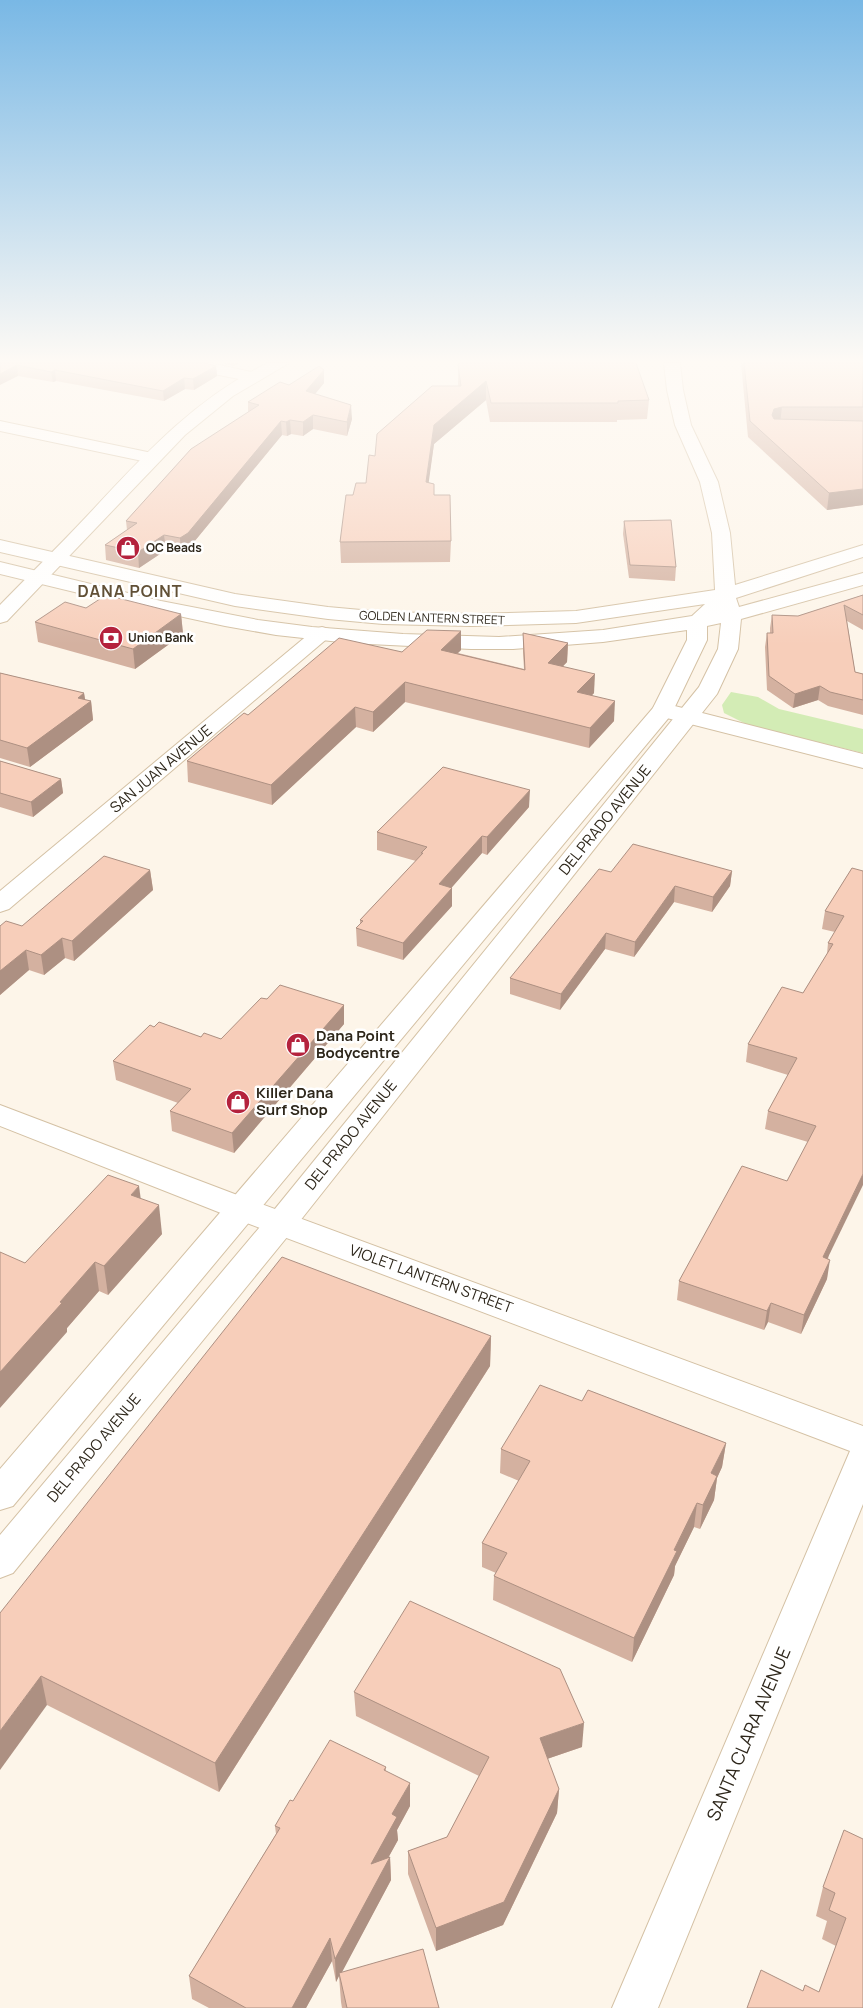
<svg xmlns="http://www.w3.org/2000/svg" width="863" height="2008" font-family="Manrope,sans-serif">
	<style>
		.green { fill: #d3ecb5 }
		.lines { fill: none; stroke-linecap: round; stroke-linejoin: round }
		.minor-casing { stroke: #d4c1a4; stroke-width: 2 }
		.major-casing { stroke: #d4c1a4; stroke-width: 2 }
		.highway-casing { stroke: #d4c1a4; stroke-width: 2 }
		.minor { fill: #fff; fill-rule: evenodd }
		.major { fill: #fff; fill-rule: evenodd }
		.highway { fill: #fff; fill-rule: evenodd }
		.wall { fill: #d4b1a0 }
		.shaded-wall { fill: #ad9082 }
		.building { fill: #f7ceba; stroke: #ad9082 }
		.labels { text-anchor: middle; stroke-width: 5; stroke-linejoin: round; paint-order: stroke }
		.far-poi-label { font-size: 12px; font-weight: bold; fill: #2e271b; stroke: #fff; text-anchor: start }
		.far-street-label { font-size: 12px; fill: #2e271b; stroke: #fff }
		.street-label { font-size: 15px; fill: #2e271b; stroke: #fff }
		.poi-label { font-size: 15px; font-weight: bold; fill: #2e271b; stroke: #fff; text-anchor: start }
		.far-district-label { font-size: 16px; font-weight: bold; letter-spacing: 1px; fill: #615036; stroke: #fff }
		.near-street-label { font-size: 18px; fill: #2e271b; stroke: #fff }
	</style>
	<rect width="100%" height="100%" fill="#fdf5e9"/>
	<path class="green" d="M731,692L758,697L779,709L863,729V753L748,725L724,713L722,705Z"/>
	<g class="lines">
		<g class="minor-casing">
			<g id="minor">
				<path d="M176,363H210L260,374L262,377L260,380L254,382L184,368L178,366Z"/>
				<path d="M0,421L152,453L158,454L161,458L158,462L152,463L0,431Z"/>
				<path d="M322,627L329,629L332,633L329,637L9,909L0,912V891L315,629Z"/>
				<path d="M663,703L863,754V768L655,715L652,710L655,705Z"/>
				<path d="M0,1105L253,1201L863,1426V1504L658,2008H612L850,1451L231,1217L0,1126Z"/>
			</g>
		</g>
		<g class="major-casing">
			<path id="major" d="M664,363H680L683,390L691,425L718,482L730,533L735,585L863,545V557L736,598L739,607L863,573V585L741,619L738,649L717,694L292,1231L13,1573L0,1578V1535L270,1215L699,687L718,649L721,623L707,626V640L671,715L13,1506L0,1510V1469L653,708L687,640V630L603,642L513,649H471L349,643L276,635L225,626L128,605L0,574V562L161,601L258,620L312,627L403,634L499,637L603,630L692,616L705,604L576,623L471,626L383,624L328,619L235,606L0,552V540L235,594L328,607L383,612L471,614L576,611L715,590L712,533L700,482L675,425L667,390Z"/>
		</g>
		<g class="highway-casing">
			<path id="highway" d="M268,363H289L233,396L185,435L7,621L0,623V605C29,575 59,546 88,515C142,457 195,398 268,363Z"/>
		</g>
		<use href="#minor" class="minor"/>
		<use href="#major" class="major"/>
		<use href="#highway" class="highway"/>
	</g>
	<g class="wall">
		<path d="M0,363L216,366L217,376L194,390L185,389L164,401L56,381L53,382L18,376Z"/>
		<path d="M221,363H239L234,366Z"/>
		<path d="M741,363H863V505L827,510L748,437Z"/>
		<path d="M458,365L649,400L647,419L617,420V422H490L486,400L434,444L428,483L434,495L451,541L450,562L341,563L340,542L353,495L366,483L375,456L458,386Z"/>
		<path d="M324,370V383L315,394L352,419L347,436L313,429L303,436L291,434L287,436L282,435L189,548L181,553L166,550L139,568L106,560L105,545L127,530L126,521L248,412V402Z"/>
		<path d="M624,521L676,567L675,581L629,578L623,534Z"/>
		<path d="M863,595V630L847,621L855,672L863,674V715L828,706L818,700L793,708L767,690L765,647L767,633H770V628L772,615L798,616Z"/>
		<path d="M86,608L181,614L183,634L135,669L38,642L35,622Z"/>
		<path d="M461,631V650L458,653L524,669L523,652V633L568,643L567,662L563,666L594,693L592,695L614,721L589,748L405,702L373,732L356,727L272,805L188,782L187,761L248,715L402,652Z"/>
		<path d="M0,673L84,693L85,700L91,701L93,720L30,767L0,758Z"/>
		<path d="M0,761L61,779L63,793L33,817L0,807Z"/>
		<path d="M529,807L487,855L482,853L451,888L452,906L403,960L357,946L356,928L360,924V920L416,861L377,850V832Z"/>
		<path d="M852,868L827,1279L801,1334L768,1322L764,1330L677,1300L679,1281L787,1181L808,1142L765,1129L768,1111L788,1075L746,1062L748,1044L803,993L827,954L828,943L835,932L822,929L825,911Z"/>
		<path d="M150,870L153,890L74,961L65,958L44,975L29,970L0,995V926H22Z"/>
		<path d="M732,871L730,886L712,912L674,902L634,957L605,949L560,1010L510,994V978L611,872Z"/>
		<path d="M267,999L344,1005V1024L234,1153L172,1131L170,1111L178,1103L116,1080L113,1061L154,1027L201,1037L221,1039Z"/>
		<path d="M140,1198L162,1234L108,1295L99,1291L67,1328V1332L25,1263Z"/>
		<path d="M491,1336L490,1366L219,1792L47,1705L0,1613Z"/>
		<path d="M582,1401L726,1443L722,1467L717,1478L714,1500L700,1529L694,1527L675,1566L674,1575L632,1662L493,1600L494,1576L496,1573L482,1567V1543L519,1481L500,1473L501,1449Z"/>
		<path d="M354,1692L582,1747L547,1759L559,1789L557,1813L503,1925L436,1951L408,1874V1851L447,1837L479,1776L356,1716Z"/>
		<path d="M386,1767V1771L410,1806L397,1830L398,1840L388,1858L390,1857L391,1880L341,1973L439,2008H342L341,2002L339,1976L336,1982L332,1961L306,2008H209L192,1999L189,1976L276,1834L275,1826L293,1801Z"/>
		<path d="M863,1839V2008L803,1991L819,1992L836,1946L822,1939L827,1921L816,1916L823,1887Z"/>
	</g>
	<g class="shaded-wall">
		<path d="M17,365L18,376L0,385V374Z"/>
		<path d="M216,366L217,376L194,390L193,379Z"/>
		<path d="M55,370L56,381L53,382L51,372Z"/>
		<path d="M324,370V383L307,404L306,391Z"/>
		<path d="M184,378L185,389L164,401L163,391Z"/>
		<path d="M486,381V400L434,444L426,502V482L434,425Z"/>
		<path d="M351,405L352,419L347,436V422Z"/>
		<path d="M782,407L780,423L772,425V415L774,409Z"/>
		<path d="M313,415V429L303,436V422Z"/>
		<path d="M290,420L291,434L287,436L286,422Z"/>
		<path d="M281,421L282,435L189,548L181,553L180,538Z"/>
		<path d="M863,489V505L827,510L829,493Z"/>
		<path d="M164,535L166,550L139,568L138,552Z"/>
		<path d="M181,614L183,634L135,669L133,649Z"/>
		<path d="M461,631V650L441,669V650Z"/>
		<path d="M568,643L567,662L548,682V663Z"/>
		<path d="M595,674L594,693L576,712L577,692Z"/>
		<path d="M405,682V702L373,732V712Z"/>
		<path d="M820,686L818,700L793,708L795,694Z"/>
		<path d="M84,693L86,705L91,701L93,720L30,767L27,748L78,698Z"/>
		<path d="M615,701L614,721L589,748L590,728Z"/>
		<path d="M355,707L356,727L272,805L271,785Z"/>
		<path d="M61,779L63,793L33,817L31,802Z"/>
		<path d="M530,790L529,807L487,855V837Z"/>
		<path d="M482,836V853L439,902V884Z"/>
		<path d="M150,870L153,890L74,961L72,941Z"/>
		<path d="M732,871L730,886L712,912L713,897Z"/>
		<path d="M675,886L674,902L634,957L635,942Z"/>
		<path d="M452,888V906L403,960V943Z"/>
		<path d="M606,933L605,949L560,1010L561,994Z"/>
		<path d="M62,938L65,958L44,975L41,955Z"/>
		<path d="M26,950L29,970L0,995V971Z"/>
		<path d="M344,1005V1024L234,1153L232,1133Z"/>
		<path d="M863,1174V1185L819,1276L823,1257Z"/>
		<path d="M139,1186L143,1215L131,1195Z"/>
		<path d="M159,1205L162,1234L108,1295L104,1266Z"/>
		<path d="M830,1260L827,1279L801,1334L804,1315Z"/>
		<path d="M95,1262L99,1291L67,1328V1332L0,1408V1372L60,1302Z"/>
		<path d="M771,1303L768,1322L764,1330L767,1311Z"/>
		<path d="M491,1336L490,1366L219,1792L215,1763Z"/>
		<path d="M726,1443L722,1467L717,1478L714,1500L700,1529L703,1505L711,1473Z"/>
		<path d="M697,1503L694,1527L675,1566L674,1575L632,1662L634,1638L674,1550Z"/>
		<path d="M41,1676L47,1705L0,1770V1731Z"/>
		<path d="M584,1723L582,1747L538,1762L540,1738Z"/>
		<path d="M410,1783V1806L397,1830L398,1840L372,1887L371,1864L392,1814Z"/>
		<path d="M559,1789L557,1813L503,1925L436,1951V1928Z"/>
		<path d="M390,1857L391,1880L340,1976L339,1973V1976L336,1982L335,1959Z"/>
		<path d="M330,1938L332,1961L306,2008H292Z"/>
	</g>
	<g class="building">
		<path d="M0,363H205L216,366L193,379L184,378L163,391L55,370L51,372L17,365L0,374Z"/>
		<path d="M459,363H636L649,400L618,401V403H491L486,381L434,425L426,482L434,484V495H450L451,541L340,542L346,495H353L356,483H366L369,455L375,456L377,434L432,386H461L458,365Z"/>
		<path d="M744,363H863V407H782L774,409L772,415L774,419L863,421V489L829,493L750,421Z"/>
		<path d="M319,366L324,370L306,391L351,405L347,422L313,415L303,422L290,420L286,422L281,421L188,533L180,538L164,535L138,552L105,545L137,523L126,521L191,449L259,405L248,402L280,382L289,385Z"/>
		<path d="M671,520L676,567L630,565L624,521Z"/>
		<path d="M106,595L181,614L133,649L35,622L65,602L86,608Z"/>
		<path d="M863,595V615L844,605L855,672L863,674V700L830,692L820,686L795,694L769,676L767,633H773L772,615L798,616Z"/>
		<path d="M427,630L461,631L441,650L525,670L523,633L568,643L548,663L595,674L577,692L615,701L590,728L405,682L373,712L355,707L271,785L187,761L244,713L248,715L339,638L402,652Z"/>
		<path d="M0,673L84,693L78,698L91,701L27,748L0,740Z"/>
		<path d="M0,761L61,779L31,802L0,793Z"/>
		<path d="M443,767L530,790L487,837L482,836L439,884L452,888L403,943L356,928L363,921L360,920L423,853H421L427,847L377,832Z"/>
		<path d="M633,844L732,871L713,897L675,886L635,942L606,933L561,994L510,978L599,869L611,872Z"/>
		<path d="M104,856L150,870L72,941L62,938L41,955L26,950L0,971V926L6,921L22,926Z"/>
		<path d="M852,868L863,871V1174L823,1257L830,1260L804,1315L771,1303L767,1311L679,1281L742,1166L787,1181L816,1126L768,1111L797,1058L748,1044L782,987L803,993L833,944L828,943L844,916L825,911Z"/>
		<path d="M280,985L344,1005L232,1133L170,1111L191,1089L113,1061L150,1025L154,1027L159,1022L201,1037L204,1033L221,1039L261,998L267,999Z"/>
		<path d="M108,1175L139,1186L131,1195L159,1205L104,1266L95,1262L60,1302L62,1303L0,1372V1252L25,1263Z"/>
		<path d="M282,1257L491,1336L215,1763L41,1676L0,1731V1613Z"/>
		<path d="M540,1385L582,1401L588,1390L726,1443L711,1473L717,1476L703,1505L697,1503L674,1550L677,1551L634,1638L494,1576L507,1553L482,1543L530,1461L501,1449Z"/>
		<path d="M410,1601L560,1669L584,1723L540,1738L559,1789L504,1902L436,1928L408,1851L447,1837L489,1757L354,1692Z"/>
		<path d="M330,1740L386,1767L384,1770L410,1783L392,1814L397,1817L371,1864L390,1857L335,1959L330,1938L292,2008H246L189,1976L280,1828L275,1826L290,1800L293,1801Z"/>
		<path d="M844,1830L863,1839V2008H747L761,1970L803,1991L805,1985L819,1992L846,1918L829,1910L835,1893L823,1887Z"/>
		<path d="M423,1949L439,2008H347L339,1973Z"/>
	</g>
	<linearGradient id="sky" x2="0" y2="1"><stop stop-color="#79b8e5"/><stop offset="0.56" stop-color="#fefaf5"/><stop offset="1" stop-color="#fefaf5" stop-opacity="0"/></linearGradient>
	<rect width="863" height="645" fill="url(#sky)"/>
	<defs>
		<g id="shop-disc" transform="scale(1.25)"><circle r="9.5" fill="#b4223d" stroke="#fff"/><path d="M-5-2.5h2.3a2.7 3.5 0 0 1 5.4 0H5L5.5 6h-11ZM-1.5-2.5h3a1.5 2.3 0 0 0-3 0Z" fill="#fff"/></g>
		<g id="bank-disc" transform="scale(1.25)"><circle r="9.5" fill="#b4223d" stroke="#fff"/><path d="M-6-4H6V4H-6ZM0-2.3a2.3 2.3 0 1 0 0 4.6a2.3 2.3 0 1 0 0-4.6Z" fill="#fff"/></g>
	</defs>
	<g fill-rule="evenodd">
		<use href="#shop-disc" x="128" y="548"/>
		<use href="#bank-disc" x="111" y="638"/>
		<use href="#shop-disc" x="298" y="1045"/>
		<use href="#shop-disc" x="238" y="1102"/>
	</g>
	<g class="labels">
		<g class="far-poi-label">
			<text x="146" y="552">OC Beads</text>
			<text x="128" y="642">Union Bank</text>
		</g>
		<g class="far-street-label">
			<text transform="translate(432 618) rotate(2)" y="4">GOLDEN LANTERN STREET</text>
		</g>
		<g class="street-label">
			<text transform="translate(161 769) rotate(-40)" y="5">SAN JUAN AVENUE</text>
			<text transform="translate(605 820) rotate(-51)" y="5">DEL PRADO AVENUE</text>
			<text transform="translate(351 1135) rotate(-51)" y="5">DEL PRADO AVENUE</text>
			<text transform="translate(431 1279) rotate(20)" y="5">VIOLET LANTERN STREET</text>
			<text transform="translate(94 1448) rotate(-50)" y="5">DEL PRADO AVENUE</text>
		</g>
		<g class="poi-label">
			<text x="316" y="1041">Dana Point<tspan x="316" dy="17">Bodycentre</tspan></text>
			<text x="256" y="1098">Killer Dana<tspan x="256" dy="17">Surf Shop</tspan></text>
		</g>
		<g class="far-district-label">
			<text x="130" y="597">DANA POINT</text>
		</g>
		<g class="near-street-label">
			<text transform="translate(749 1734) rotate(-67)" y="6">SANTA CLARA AVENUE</text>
		</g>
	</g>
</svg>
